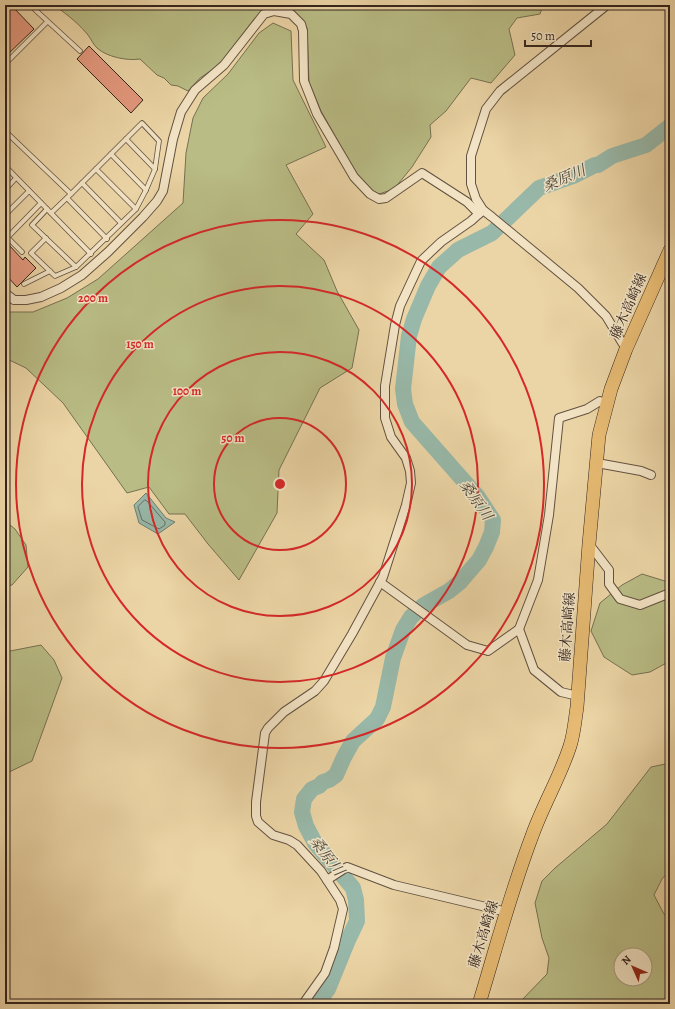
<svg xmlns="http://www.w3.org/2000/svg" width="675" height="1009" font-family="Alegreya,'Noto Serif JP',serif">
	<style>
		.green { fill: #b9bc85; stroke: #767052; fill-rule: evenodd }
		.water { fill: #98b8a9; stroke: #707d71 }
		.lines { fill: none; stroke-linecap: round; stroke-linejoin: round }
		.shore { stroke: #666e64; stroke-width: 1 }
		.river { stroke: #98b8a9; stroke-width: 16 }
		.building { fill: #e3987d; stroke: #34251e }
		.service-casing { stroke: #625140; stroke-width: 5.5 }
		.minor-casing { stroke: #625140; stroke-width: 10 }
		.primary-casing { stroke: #34251e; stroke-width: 14 }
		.service { stroke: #f2e3c4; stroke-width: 4 }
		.minor { stroke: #f2e3c4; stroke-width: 8 }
		.primary { stroke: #e6ba72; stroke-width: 13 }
		.ring { fill: none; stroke: #d62828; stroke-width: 2 }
		.labels { text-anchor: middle; stroke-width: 3; stroke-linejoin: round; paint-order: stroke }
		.street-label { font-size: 14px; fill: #34251e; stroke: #f2e3c4 }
		.water-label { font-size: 15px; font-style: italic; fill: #4d4a41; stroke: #f2e3c4 }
		.centre { fill: #d62828; stroke: #f2e3c4; stroke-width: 2 }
		.ring-label { font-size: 12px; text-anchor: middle; font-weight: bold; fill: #d62828; stroke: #f2e3c4; stroke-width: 3; stroke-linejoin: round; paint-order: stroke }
	</style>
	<rect width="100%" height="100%" fill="#ebd4a5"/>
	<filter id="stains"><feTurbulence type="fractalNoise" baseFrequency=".005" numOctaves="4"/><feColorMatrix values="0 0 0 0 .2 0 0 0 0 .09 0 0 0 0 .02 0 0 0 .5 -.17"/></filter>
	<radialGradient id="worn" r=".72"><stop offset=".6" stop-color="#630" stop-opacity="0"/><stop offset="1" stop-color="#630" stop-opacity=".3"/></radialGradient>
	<g class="green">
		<path d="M61,5H543L540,14L517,18L509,29L515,55L491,83L471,78L446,111L430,125L431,137L412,167L394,189L379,194L370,189L356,173L321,111L309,82L307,28L303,21L291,10L273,7L261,14L221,64L200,78L188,91L178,86L171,85L164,78L157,75L140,59C127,61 107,57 97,48C93,44 91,39 88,35C79,24 69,16 58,8Z"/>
		<path d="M273,23L291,31L293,80L326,147L286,165L313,214L296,234L324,260L337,291L359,330L352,368L320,388L279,470L277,513L239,580L208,544L185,514H169L149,487L127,493L63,403L26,368L5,358V312H33L67,298L98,279L183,203L186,153L193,118L203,98L228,74L259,33Z"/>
		<path d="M5,521L15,529L26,545L28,567L12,585L5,586Z"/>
		<path d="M642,574L668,582L670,585V661L650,672L632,675L604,657L591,631L600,603L622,585Z"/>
		<path d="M41,645L54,660L62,678L32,761L5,774V652Z"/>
		<path d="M670,763V870L662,879L654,895L664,914L670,919V1004H518L547,974L549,958L542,938L535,903L542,881L555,868L607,824L651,767ZM621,955H645V979H621Z"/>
	</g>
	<path class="water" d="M146,493L166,518L175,522L158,534L139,523L134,505Z"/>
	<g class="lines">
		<path class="shore" d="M145,500L147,501L165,522V525L159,529L142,520L138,507Z"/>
		<path class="river" d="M317,1004L328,989L348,940L357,921L356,900L353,888L315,843L306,826L302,812L304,799L312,789L319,786L323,782L329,780L336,775L344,757L353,741L377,719L383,707L393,658L403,630L411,617L424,605L449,591L460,582L479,560L486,547L492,532L493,520L478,497L412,422L405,404L403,389L409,336L414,319L428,286L439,267L458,250L492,233L539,188L573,176L595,165H598L612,156L646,145L670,126"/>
	</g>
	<g class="building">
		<path d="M5,5H11L34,29L5,57Z"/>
		<path d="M89,46L143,100L131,113L77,59Z"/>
		<path d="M5,243H7L23,260L25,257L36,268L17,287L5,274Z"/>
	</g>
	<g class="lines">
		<g class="service-casing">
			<g id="service">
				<path d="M30,5L80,51"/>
				<path d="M5,64L47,22"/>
				<path d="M5,131L71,194L51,213"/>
				<path d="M126,139L155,169"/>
				<path d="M111,154L146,190"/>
				<path d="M5,166L91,254"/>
				<path d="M96,169L136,209"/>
				<path d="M82,183L121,223"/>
				<path d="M5,190L16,178"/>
				<path d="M67,198L107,239"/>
				<path d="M47,209L32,225L76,267L136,209L146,190L155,169L159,141L142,123L71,194"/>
				<path d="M5,215L29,191"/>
				<path d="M8,238L22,252"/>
				<path d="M46,238L31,253L55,276L76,267"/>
				<path d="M5,240L41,203"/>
				<path d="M24,284L50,271"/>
			</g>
		</g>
		<g class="minor-casing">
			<g id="minor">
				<path d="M607,5L500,91L486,109L471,156V184L476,199L483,210L492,217L578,288L606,316L626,349"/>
				<path d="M5,293L14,300H26L41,297L61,288L82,275L108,252L143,217L157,201L163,191L173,139L181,112L195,90L224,65L264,14L274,11L291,14L301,24L303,31L304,81L317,114L354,177L370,194L379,199L386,198L422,173L467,202L479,214"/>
				<path d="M597,463L641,471L651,475"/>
				<path d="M589,544L609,570V584L620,599L640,605L670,593"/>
				<path d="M380,582L467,645L488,651L519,629L534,670L561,692L578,696"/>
				<path d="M519,629L538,580L549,515L559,418L587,409L600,401L606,404"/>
				<path d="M327,880L347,867L394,885L507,912"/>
				<path d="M303,1004L325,973L334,948L343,909L340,900L321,871L297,845L289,840L273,835L258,822L256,816V802L265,733L268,728L284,712L315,691L324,681L352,634L383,577L406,505L411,483L410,471L406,458L391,437L385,418V386L395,325L400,306L421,261L441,242L471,221L483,210"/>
			</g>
		</g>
		<g class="primary-casing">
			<path id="primary" d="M479,1004C496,948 511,891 532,836C543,805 560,777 570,746C574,734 575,720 577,707L589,544L599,435L611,389L626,349L670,250"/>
		</g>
		<use href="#service" class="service"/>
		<use href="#minor" class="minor"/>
		<use href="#primary" class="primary"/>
	</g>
	<g class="ring">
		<circle cx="280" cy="484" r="66"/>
		<circle cx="280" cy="484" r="132"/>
		<circle cx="280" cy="484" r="198"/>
		<circle cx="280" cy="484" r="264"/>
	</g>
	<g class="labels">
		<g class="street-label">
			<text transform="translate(628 306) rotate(-66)" y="5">藤木高崎線</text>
			<text transform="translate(567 627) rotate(-86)" y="5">藤木高崎線</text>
			<text transform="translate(483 934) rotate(-73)" y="5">藤木高崎線</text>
		</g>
		<g class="water-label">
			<text transform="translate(564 178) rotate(-23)" y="5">桑原川</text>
			<text transform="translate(476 500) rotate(55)" y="5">桑原川</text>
			<text transform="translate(327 856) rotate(52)" y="5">桑原川</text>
		</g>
	</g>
	<circle cx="280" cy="484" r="6" class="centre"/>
	<g class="ring-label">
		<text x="93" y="302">200 m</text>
		<text x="140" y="348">150 m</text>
		<text x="187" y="395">100 m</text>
		<text x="233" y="442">50 m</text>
	</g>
	<rect width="675" height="1009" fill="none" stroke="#ebd4a5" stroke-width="20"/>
	<rect x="6" y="6" width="663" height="997" fill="none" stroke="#34251e" stroke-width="2"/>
	<rect x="10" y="10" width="655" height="989" fill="none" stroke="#34251e"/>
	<g transform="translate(633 967) rotate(315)"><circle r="19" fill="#f2e3c4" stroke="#a69782"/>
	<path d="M0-3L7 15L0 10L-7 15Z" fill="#8f2418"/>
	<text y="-6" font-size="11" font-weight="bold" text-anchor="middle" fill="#34251e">N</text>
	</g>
	<path d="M525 40v6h66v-6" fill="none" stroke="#34251e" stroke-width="2"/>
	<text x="531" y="40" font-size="12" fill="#34251e" stroke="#f2e3c4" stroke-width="3" paint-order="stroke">50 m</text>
	<rect width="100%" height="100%" filter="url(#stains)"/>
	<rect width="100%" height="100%" fill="url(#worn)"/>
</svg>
